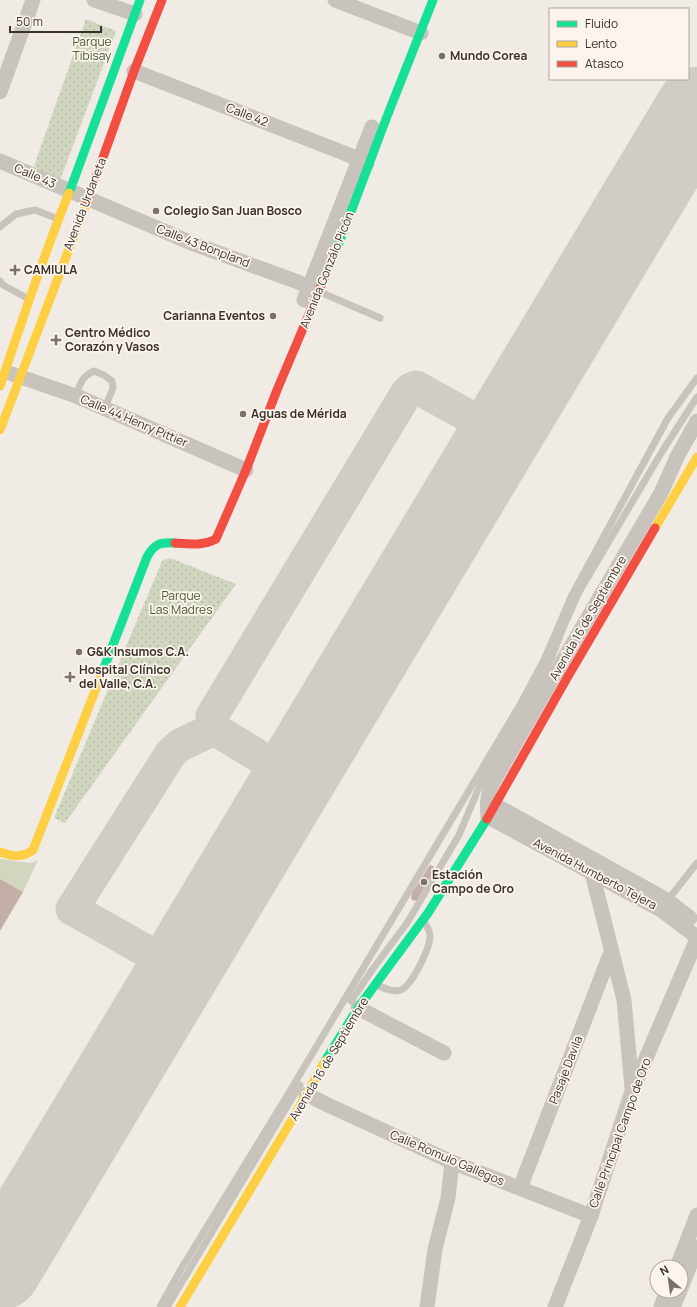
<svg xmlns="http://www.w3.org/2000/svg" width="697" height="1307" font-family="Manrope,sans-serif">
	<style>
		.green { fill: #d1d6bf }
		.park { fill: url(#park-dots) }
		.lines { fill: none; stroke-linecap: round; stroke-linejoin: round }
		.taxiway { stroke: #d0ccc6; stroke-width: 33 }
		.runway { stroke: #d0ccc6; stroke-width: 82 }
		.building { fill: #c3afa7 }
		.lane { stroke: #c9c3be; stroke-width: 7 }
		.street { stroke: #c9c3be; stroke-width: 15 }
		.fast { stroke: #16e098; stroke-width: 9 }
		.slow { stroke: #ffcf43; stroke-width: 9 }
		.jam { stroke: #f24e42; stroke-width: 9 }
		.poi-dot { fill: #7a716c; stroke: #fbf5ee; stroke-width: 1.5 }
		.labels { text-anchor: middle; stroke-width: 3.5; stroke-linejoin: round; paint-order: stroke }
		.park-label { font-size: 12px; fill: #4a5a2e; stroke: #fbf5ee }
		.poi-label { font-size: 12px; font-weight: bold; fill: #3b302b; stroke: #fbf5ee; text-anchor: start }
		.street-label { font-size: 12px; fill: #3b302b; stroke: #fbf5ee }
	</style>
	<defs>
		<pattern id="park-dots" width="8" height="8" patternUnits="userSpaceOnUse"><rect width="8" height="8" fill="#d1d6bf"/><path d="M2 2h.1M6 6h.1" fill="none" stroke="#b4b8a4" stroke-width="1.8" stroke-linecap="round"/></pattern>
	</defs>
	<rect width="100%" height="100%" fill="#f0ebe5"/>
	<path class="green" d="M0,859L31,863L38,860L23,892L0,880Z"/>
	<g class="park">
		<path d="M86,19L116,31L59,183L34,166Z"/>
		<path d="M170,558L236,584L65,823L54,818L162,561Z"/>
	</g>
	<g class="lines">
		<g class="taxiway">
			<path d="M295,778L214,729L212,723V716L406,394L411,389L416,387L501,434"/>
			<path d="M180,970L72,909L171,753L180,745L214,729"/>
		</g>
		<path class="runway" d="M0,1269L697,108"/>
	</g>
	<g class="building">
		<path d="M431,865L433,866L435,870L417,900L414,901L411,899L412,893L429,866Z"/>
		<path d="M0,879L23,892L0,931Z"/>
	</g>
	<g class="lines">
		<g class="lane">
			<path d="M0,227L16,214L35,210L56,218"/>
			<path d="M0,281L3,285L27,298"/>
			<path d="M320,292L380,318"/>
			<path d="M76,396C80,384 82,376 94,371L104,375L112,381L113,388L105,408"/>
			<path d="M667,901L697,863"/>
			<path d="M377,985C384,988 393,993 401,990C413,984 430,948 430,936C430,930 427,926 424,922"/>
			<path d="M351,1001L372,970L407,923L459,835L480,785L540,682L553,654L563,628L579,592L663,450L697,397"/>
			<path d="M160,1307L181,1269L287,1096L521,703L545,658L572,595L668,418L697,378"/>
			<path d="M167,1307L300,1085"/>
		</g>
		<g class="street">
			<path d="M94,0L135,14"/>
			<path d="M335,0L421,33"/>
			<path d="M134,71L349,155L367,164"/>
			<path d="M0,92L33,0"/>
			<path d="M0,161L194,244L298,282L317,291"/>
			<path d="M304,300L372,127"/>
			<path d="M12,374L76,396L246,470"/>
			<path d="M697,421L677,457L661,493L559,667L492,784C487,796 487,805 488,817L661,910L697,937"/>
			<path d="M495,805L667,900L690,918"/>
			<path d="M592,873L624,1000L632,1088"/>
			<path d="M358,1008L444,1053"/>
			<path d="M306,1094L330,1106L452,1162L591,1216"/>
			<path d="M520,1188L611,952"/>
			<path d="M677,1267L697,1215"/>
			<path d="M681,1288L697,1247"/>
			<path d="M427,1307L435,1249L448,1198L452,1162"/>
			<path d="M555,1307L591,1216L632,1091L697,939"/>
			<path d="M661,1307L667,1291"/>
			<path d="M673,1307L680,1291"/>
		</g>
		<g class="fast">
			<path d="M69,193L140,0"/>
			<path d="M326,274L340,241L386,119L433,0"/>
			<path d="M102,673L147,557C154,544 160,542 175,543"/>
			<path d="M325,1061L358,1008L428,913L487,819"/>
		</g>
		<g class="slow">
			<path d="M0,386C22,321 43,256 69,193"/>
			<path d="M0,430L87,202"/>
			<path d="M655,528L697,457"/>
			<path d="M0,852C12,857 23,858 33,850L102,673"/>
			<path d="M180,1307L296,1113L325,1061"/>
		</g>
		<g class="jam">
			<path d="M87,202L134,71L162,0"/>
			<path d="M175,543C189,544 203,546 216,539L246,470L277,390L326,274"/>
			<path d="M487,819L567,678L655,528"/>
		</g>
	</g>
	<g class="poi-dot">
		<circle cx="442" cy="56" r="4"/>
		<circle cx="156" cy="211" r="4"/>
		<path d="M13 264h4v4h4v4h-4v4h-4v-4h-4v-4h4z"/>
		<circle cx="273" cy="316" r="4"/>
		<path d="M54 334h4v4h4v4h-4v4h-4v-4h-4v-4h4z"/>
		<circle cx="243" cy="414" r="4"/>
		<circle cx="79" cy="652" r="4"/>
		<path d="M68 671h4v4h4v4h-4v4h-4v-4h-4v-4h4z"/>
		<circle cx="424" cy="882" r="4"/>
	</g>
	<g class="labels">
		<g class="park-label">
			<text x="92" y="46">Parque<tspan x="92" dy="14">Tibisay</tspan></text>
			<text x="181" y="600">Parque<tspan x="181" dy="14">Las Madres</tspan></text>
		</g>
		<g class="poi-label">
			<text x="450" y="60">Mundo Corea</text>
			<text x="164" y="215">Colegio San Juan Bosco</text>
			<text x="24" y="274">CAMIULA</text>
			<text x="265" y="320" text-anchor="end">Carianna Eventos</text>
			<text x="65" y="337">Centro Médico<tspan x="65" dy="14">Corazón y Vasos</tspan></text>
			<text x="251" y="418">Aguas de Mérida</text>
			<text x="87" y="656">G&amp;K Insumos C.A.</text>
			<text x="79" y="674">Hospital Clínico<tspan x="79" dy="14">del Valle, C.A.</tspan></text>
			<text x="432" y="879">Estación<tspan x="432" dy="14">Campo de Oro</tspan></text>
		</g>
		<g class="street-label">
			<text transform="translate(247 115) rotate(21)" y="4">Calle 42</text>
			<text transform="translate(35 176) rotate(23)" y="4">Calle 43</text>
			<text transform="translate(85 204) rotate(-69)" y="4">Avenida Urdaneta</text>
			<text transform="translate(203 246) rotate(21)" y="4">Calle 43 Bonpland</text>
			<text transform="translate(327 270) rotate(-68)" y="4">Avenida Gonzálo Picón</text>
			<text transform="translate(134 421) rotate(23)" y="4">Calle 44 Henry Pittier</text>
			<text transform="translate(588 618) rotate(-60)" y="4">Avenida 16 de Septiembre</text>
			<text transform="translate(595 874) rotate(28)" y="4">Avenida Humberto Tejera</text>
			<text transform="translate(329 1059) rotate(-59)" y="4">Avenida 16 de Septiembre</text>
			<text transform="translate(566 1070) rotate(-69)" y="4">Pasaje Davila</text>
			<text transform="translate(620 1133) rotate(-70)" y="4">Calle Principal Campo de Oro</text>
			<text transform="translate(447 1158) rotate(23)" y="4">Calle Romulo Gallegos</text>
		</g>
	</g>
	<rect x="549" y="8" width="140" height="72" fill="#fbf5ee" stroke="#aea6a0"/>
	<rect x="557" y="21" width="20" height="6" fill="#16e098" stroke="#aea6a0"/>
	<text x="585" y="28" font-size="12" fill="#3b302b">Fluido</text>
	<rect x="557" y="41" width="20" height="6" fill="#ffcf43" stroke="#aea6a0"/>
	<text x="585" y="48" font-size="12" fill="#3b302b">Lento</text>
	<rect x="557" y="61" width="20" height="6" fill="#f24e42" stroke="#aea6a0"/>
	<text x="585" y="68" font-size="12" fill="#3b302b">Atasco</text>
	<g transform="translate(669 1279) rotate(331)"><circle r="19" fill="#fbf5ee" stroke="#aea6a0"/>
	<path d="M0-3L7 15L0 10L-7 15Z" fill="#7a716c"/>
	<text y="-6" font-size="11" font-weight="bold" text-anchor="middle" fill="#3b302b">N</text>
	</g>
	<path d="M10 26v6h91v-6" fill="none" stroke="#3b302b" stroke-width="2"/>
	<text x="16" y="26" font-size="12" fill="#3b302b" stroke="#fbf5ee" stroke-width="3" paint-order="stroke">50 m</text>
</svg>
